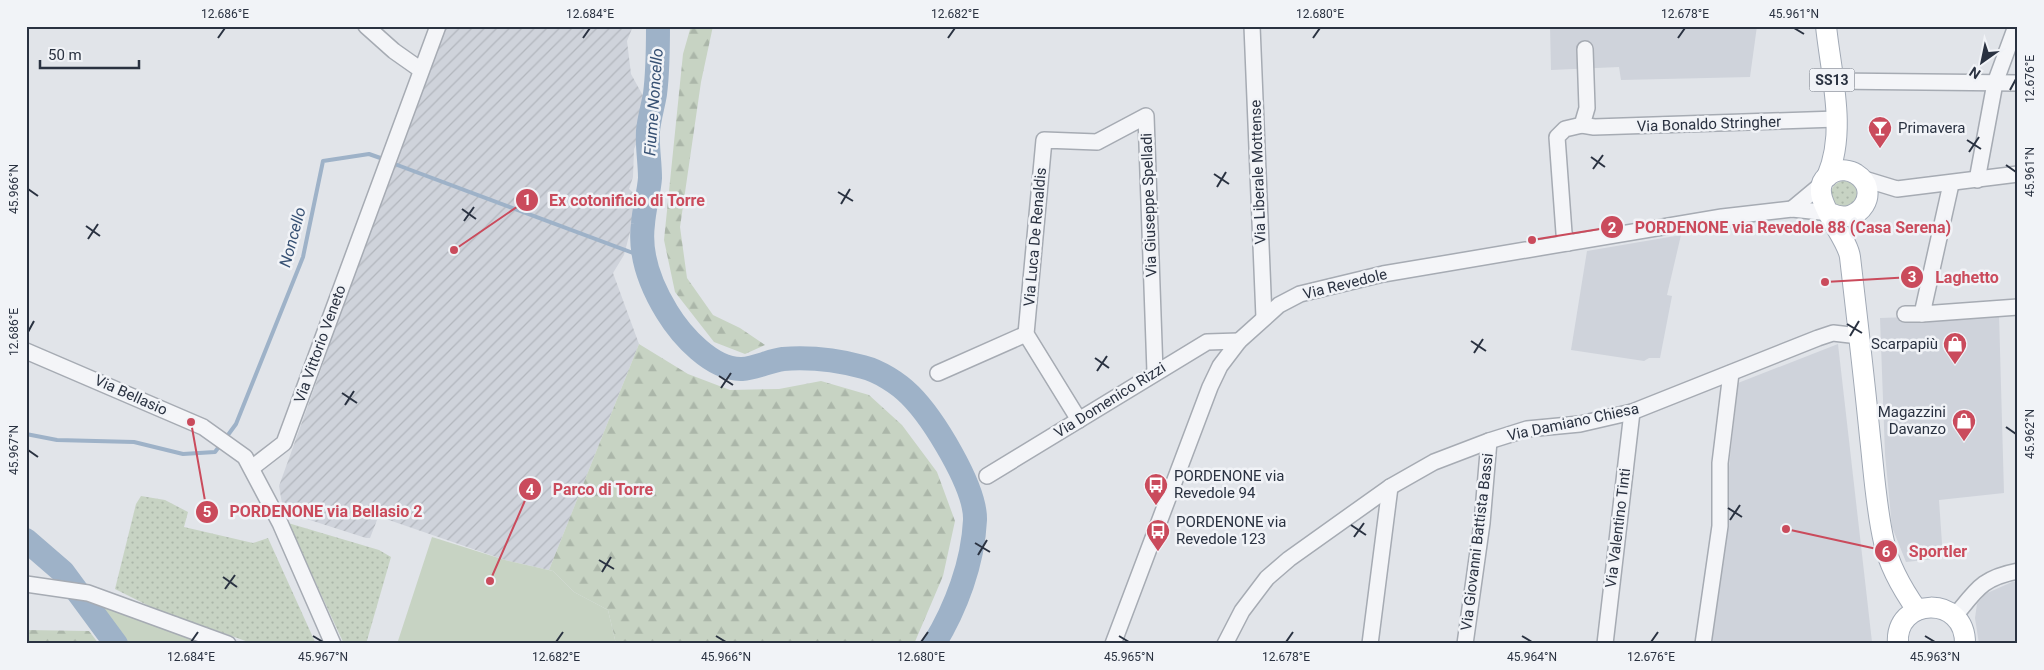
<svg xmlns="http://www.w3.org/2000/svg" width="2044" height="670" font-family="Roboto,sans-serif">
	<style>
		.built { fill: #cfd3db }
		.industrial { fill: url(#industrial-furrows) }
		.grass { fill: url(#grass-dots) }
		.forest { fill: url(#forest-firs) }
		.park { fill: #c7d3c3 }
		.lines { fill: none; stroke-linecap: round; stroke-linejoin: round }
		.stream { stroke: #9eb2c8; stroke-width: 4 }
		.river { stroke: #9eb2c8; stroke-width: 24 }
		.minor-casing { stroke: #a6abb3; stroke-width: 18 }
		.major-casing { stroke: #a1a9b5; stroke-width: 22 }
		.minor { stroke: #f4f5f8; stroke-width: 15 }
		.major { stroke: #fff; stroke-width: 20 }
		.ticks { fill: none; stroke: #2a3241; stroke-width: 2 }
		.labels { text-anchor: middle; stroke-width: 5; stroke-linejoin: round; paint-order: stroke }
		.shield { fill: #f1f3f7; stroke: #666c78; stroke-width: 1 }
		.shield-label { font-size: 14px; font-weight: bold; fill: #2a3241 }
		.street-label { font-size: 15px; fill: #2a3241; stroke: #f1f3f7 }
		.poi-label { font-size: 15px; fill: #2a3241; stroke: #f1f3f7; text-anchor: start }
		.water-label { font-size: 16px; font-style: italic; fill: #365073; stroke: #f1f3f7 }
		.leader { fill: none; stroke: #ca4b5c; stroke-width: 2 }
		.callout-dot { fill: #ca4b5c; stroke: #f1f3f7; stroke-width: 2 }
		.mark-label { font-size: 15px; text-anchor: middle; font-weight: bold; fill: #fff }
		.callout-label { font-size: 16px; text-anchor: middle; font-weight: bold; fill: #ca4b5c; stroke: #f1f3f7; stroke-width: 5; stroke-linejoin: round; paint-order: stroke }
		.neatline { fill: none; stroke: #2a3241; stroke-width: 2 }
		.ticks-label { font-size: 12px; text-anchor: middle; fill: #2a3241 }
	</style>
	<defs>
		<pattern id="industrial-furrows" width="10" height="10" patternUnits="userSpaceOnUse" patternTransform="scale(1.25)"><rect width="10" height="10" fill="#cfd3db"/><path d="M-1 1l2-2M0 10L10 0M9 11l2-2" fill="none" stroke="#b2b6bd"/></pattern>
		<pattern id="grass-dots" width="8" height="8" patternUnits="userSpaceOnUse" patternTransform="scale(1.25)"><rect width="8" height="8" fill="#c7d3c3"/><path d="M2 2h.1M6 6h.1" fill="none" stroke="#abb6a9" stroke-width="1.8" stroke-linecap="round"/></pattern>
		<pattern id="forest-firs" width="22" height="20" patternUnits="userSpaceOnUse" patternTransform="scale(1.25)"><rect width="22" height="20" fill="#c7d3c3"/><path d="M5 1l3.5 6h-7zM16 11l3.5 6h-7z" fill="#abb6a9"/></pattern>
	</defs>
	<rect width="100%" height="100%" fill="#e1e4e9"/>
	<g class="built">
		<path d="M1550,26H1757L1750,77L1621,80L1619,67L1551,70Z"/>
		<path d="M1681,235L1667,295L1672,296L1660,358H1649L1644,361L1571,350L1587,251Z"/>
		<path d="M1999,314L2004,493L1939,500L1943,558L1906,562L1892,527L1885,454L1880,318Z"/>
		<path d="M1838,344L1872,642L1860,644H1710L1738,383Z"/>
		<path d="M2018,581V644H1979L1975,618L1977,604L1985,594L2012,582Z"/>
	</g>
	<path class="industrial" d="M444,26H633L627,41L631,74L647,103L642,113L640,136L634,149L633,177L629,189L639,198L624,255L613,273L639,344L549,570L505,560L383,518L377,520L370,538H366L288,513L283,509L279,486L324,361L343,300L383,198Z"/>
	<g class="grass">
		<circle cx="1844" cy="194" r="13"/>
		<path d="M141,496L165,500L188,512L184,527L253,543L268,538L316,644H254L153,608L115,589L136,504Z"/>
		<path d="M288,523L379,550L391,557L366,644H344Z"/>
	</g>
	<g class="forest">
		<path d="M691,26H713L701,82L680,227L687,278L713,315L740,328L765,345L745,354L714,342L675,292L664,240L683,54Z"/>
		<path d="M639,344L688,374L730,390L779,389L821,381L869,395L902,425L937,472L955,521L943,576L914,644H616L608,610L574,592L553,571L549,570Z"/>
		<path d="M26,630L89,631L99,644H26Z"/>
	</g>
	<g class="park">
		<path d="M432,537L505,560L553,571L574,592L608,610L616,644H397Z"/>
		<path d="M94,603L221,644H127Z"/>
	</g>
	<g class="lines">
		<g class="stream">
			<path d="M392,163L644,257"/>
			<path d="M26,434L57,440L134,442L183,454L215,452L221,444"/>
			<path d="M225,439L236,424L303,257L323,161L369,154L386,160"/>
		</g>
		<g class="river">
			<path d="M658,26C658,49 658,71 655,94C653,106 649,119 648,131C647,147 650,162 650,178C649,193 644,208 643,224C639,254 651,286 667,312C681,335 712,370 742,369C756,368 769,361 783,359C809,357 837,360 863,367C879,371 898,383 910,395C933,418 976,487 975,520C973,563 956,608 934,644"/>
			<path d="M26,540L63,572L116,644"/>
		</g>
		<g class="minor-casing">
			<g id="minor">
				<path d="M366,26L394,51L421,70"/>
				<path d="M1252,26L1264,318"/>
				<path d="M1832,81L2018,83"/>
				<path d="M1582,125L1594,127L1837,119"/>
				<path d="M1861,178L1897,189L2018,174"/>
				<path d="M1977,180L1995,83L2016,26"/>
				<path d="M1951,184L1922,314L2018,307"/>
				<path d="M1792,209L1822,184"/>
				<path d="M1568,243L1564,233L1557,137L1565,129L1582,125L1587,108L1585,49"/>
				<path d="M1905,314H1922"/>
				<path d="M26,351L203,427L245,457L280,523L333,644"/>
				<path d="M938,373L1026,334"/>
				<path d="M1079,420L1026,334L1044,140L1097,142L1146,116L1155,372"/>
				<path d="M253,467L284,443L438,26"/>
				<path d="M987,476L1207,342L1239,341"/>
				<path d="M26,584L88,593L228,644"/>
				<path d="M1955,616C1977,589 1982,578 2018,571"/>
				<path d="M1113,644L1210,387L1220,366L1239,341L1279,305L1300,294L1383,274L1722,217L1792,209L1830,213"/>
				<path d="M1225,644L1242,611L1267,578L1289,559L1390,487L1434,462L1489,441L1527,429L1580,424L1632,412L1818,338L1833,333L1859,336"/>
				<path d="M1370,644L1390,487"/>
				<path d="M1465,644L1482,523L1489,441"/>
				<path d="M1605,644L1632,412"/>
				<path d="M1703,644L1720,526V463L1731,373"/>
			</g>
		</g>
		<g class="major-casing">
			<g id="major">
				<path d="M1826,26C1831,75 1847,131 1827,177"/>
				<path d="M1830,213C1860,228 1882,190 1856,174C1850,170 1841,169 1834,172C1798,188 1847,233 1850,257C1857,317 1864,377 1870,437C1874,472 1876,508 1884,542C1889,566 1903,590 1917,610"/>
				<path d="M1898,644C1894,597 1966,594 1965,644"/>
			</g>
		</g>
		<use href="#minor" class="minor"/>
		<use href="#major" class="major"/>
	</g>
	<path class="ticks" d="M1794,28L1804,34M218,38L225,28M583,38L590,28M948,38L955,28M1313,38L1320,28M1678,38L1685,28M2010,90L2016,79M1967,140L1981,149M1969,152L1979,137M1591,157L1605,167M2006,165L2016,172M1593,169L1603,155M1214,174L1229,184M1217,187L1226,172M28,189L38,196M838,192L853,201M841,204L850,189M462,209L476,219M464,221L474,207M86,226L100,236M88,239L98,224M1847,324L1862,333M28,332L34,321M1850,336L1859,321M1471,341L1486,351M1474,353L1483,339M1095,358L1109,368M1097,371L1107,356M719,376L733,385M721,388L731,373M342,393L357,403M345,405L354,391M2006,427L2016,434M28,450L38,457M1728,508L1742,517M1730,520L1740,505M1351,525L1366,535M1354,537L1364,523M975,543L990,552M978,555L987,540M599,560L614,569M602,572L611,557M223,577L237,587M225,589L235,575M313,636L323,642M716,636L726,642M1119,636L1129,642M1522,636L1532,642M1925,636L1935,642M191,642L198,632M556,642L563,632M921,642L928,632M1286,642L1293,632M1651,642L1658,632"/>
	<defs>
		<g id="bar-pin" transform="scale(1.25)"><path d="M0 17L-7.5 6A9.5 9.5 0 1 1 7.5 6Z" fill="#ca4b5c" stroke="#f1f3f7"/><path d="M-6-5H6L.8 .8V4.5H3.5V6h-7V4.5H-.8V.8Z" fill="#fff"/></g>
		<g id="shop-pin" transform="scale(1.25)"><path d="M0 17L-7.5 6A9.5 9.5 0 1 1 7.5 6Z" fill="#ca4b5c" stroke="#f1f3f7"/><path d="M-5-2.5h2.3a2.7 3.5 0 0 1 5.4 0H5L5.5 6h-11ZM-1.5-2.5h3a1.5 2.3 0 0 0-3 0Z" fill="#fff"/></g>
		<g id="bus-pin" transform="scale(1.25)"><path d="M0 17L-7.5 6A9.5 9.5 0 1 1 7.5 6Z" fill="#ca4b5c" stroke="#f1f3f7"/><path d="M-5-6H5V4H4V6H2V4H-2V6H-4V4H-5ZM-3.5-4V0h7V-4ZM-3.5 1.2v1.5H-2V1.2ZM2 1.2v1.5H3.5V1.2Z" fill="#fff"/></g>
	</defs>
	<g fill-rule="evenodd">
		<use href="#bar-pin" x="1880" y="128"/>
		<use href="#shop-pin" x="1955" y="344"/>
		<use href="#shop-pin" x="1964" y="421"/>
		<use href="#bus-pin" x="1156" y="485"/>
		<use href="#bus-pin" x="1158" y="531"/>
	</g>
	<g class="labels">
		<rect class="shield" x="1809.5" y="68.5" width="45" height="23" rx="4"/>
		<g class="shield-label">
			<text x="1832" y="85">SS13</text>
		</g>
		<g class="street-label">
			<text transform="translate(1709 124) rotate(-2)" y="5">Via Bonaldo Stringher</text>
			<text transform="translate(1258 172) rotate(-92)" y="5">Via Liberale Mottense</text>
			<text transform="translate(1149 205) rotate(-92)" y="5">Via Giuseppe Spelladi</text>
			<text transform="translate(1035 237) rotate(-85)" y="5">Via Luca De Renaldis</text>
			<text transform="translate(1345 284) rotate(-14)" y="5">Via Revedole</text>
			<text transform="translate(320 344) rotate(-70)" y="5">Via Vittorio Veneto</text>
			<text transform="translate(131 395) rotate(24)" y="5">Via Bellasio</text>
			<text transform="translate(1110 400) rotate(-32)" y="5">Via Domenico Rizzi</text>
			<text transform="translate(1573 422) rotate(-12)" y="5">Via Damiano Chiesa</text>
			<text transform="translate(1618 528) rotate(-83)" y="5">Via Valentino Tinti</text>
			<text transform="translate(1477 542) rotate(-83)" y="5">Via Giovanni Battista Bassi</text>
		</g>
		<g class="poi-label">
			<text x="1898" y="133">Primavera</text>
			<text x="1938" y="349" text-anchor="end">Scarpapiù</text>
			<text x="1946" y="417" text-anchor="end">Magazzini<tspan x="1946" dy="17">Davanzo</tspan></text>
			<text x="1174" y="481">PORDENONE via<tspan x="1174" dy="17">Revedole 94</tspan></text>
			<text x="1176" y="527">PORDENONE via<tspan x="1176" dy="17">Revedole 123</tspan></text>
		</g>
		<g class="water-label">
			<text transform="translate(653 102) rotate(-86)" y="6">Fiume Noncello</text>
			<text transform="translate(292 237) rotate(-75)" y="6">Noncello</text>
		</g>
	</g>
	<path class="leader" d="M454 250L527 200M1532 240L1612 227M1825 282L1912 277M490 581L530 489M191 422L207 512M1786 529L1886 551"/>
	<g class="callout-dot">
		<circle cx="454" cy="250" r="5"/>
		<circle cx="1532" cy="240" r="5"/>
		<circle cx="1825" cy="282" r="5"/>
		<circle cx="490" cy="581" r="5"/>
		<circle cx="191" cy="422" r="5"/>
		<circle cx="1786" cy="529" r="5"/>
		<circle cx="527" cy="200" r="12"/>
		<circle cx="1612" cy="227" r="12"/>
		<circle cx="1912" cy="277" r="12"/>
		<circle cx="530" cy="489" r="12"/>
		<circle cx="207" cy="512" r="12"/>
		<circle cx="1886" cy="551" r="12"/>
	</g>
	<g class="mark-label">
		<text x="527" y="205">1</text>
		<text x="1612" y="233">2</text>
		<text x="1912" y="282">3</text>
		<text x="530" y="495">4</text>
		<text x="207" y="517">5</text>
		<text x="1886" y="557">6</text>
	</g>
	<g class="callout-label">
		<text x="627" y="206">Ex cotonificio di Torre</text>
		<text x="1793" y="233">PORDENONE via Revedole 88 (Casa Serena)</text>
		<text x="1967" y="283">Laghetto</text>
		<text x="603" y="495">Parco di Torre</text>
		<text x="326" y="517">PORDENONE via Bellasio 2</text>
		<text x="1938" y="557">Sportler</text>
	</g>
	<rect width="2044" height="670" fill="none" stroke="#f1f3f7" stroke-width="55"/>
	<g transform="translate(1982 62) rotate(213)" stroke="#f1f3f7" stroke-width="4" paint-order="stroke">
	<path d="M0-4L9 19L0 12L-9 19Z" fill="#2a3241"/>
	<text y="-8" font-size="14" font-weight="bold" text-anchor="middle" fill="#2a3241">N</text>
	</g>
	<path d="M40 60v8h99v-8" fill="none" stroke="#2a3241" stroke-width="2.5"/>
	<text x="48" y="60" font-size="15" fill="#2a3241" stroke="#f1f3f7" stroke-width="4" paint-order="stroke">50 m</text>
	<rect x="28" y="28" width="1988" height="614" class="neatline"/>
	<g class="ticks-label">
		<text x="225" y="18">12.686°E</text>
		<text x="590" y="18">12.684°E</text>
		<text x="955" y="18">12.682°E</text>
		<text x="1320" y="18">12.680°E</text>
		<text x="1685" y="18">12.678°E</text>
		<text x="1794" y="18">45.961°N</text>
		<text transform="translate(2030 79) rotate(-90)" y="4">12.676°E</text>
		<text transform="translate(2030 172) rotate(-90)" y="4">45.961°N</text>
		<text transform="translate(14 189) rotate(-90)" y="4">45.966°N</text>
		<text transform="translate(14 332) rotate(-90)" y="4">12.686°E</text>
		<text transform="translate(2030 434) rotate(-90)" y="4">45.962°N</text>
		<text transform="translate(14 450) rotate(-90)" y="4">45.967°N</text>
		<text x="191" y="661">12.684°E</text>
		<text x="323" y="661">45.967°N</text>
		<text x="556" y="661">12.682°E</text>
		<text x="726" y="661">45.966°N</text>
		<text x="921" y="661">12.680°E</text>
		<text x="1129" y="661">45.965°N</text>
		<text x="1286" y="661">12.678°E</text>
		<text x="1532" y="661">45.964°N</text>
		<text x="1651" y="661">12.676°E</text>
		<text x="1935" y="661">45.963°N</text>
	</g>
</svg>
